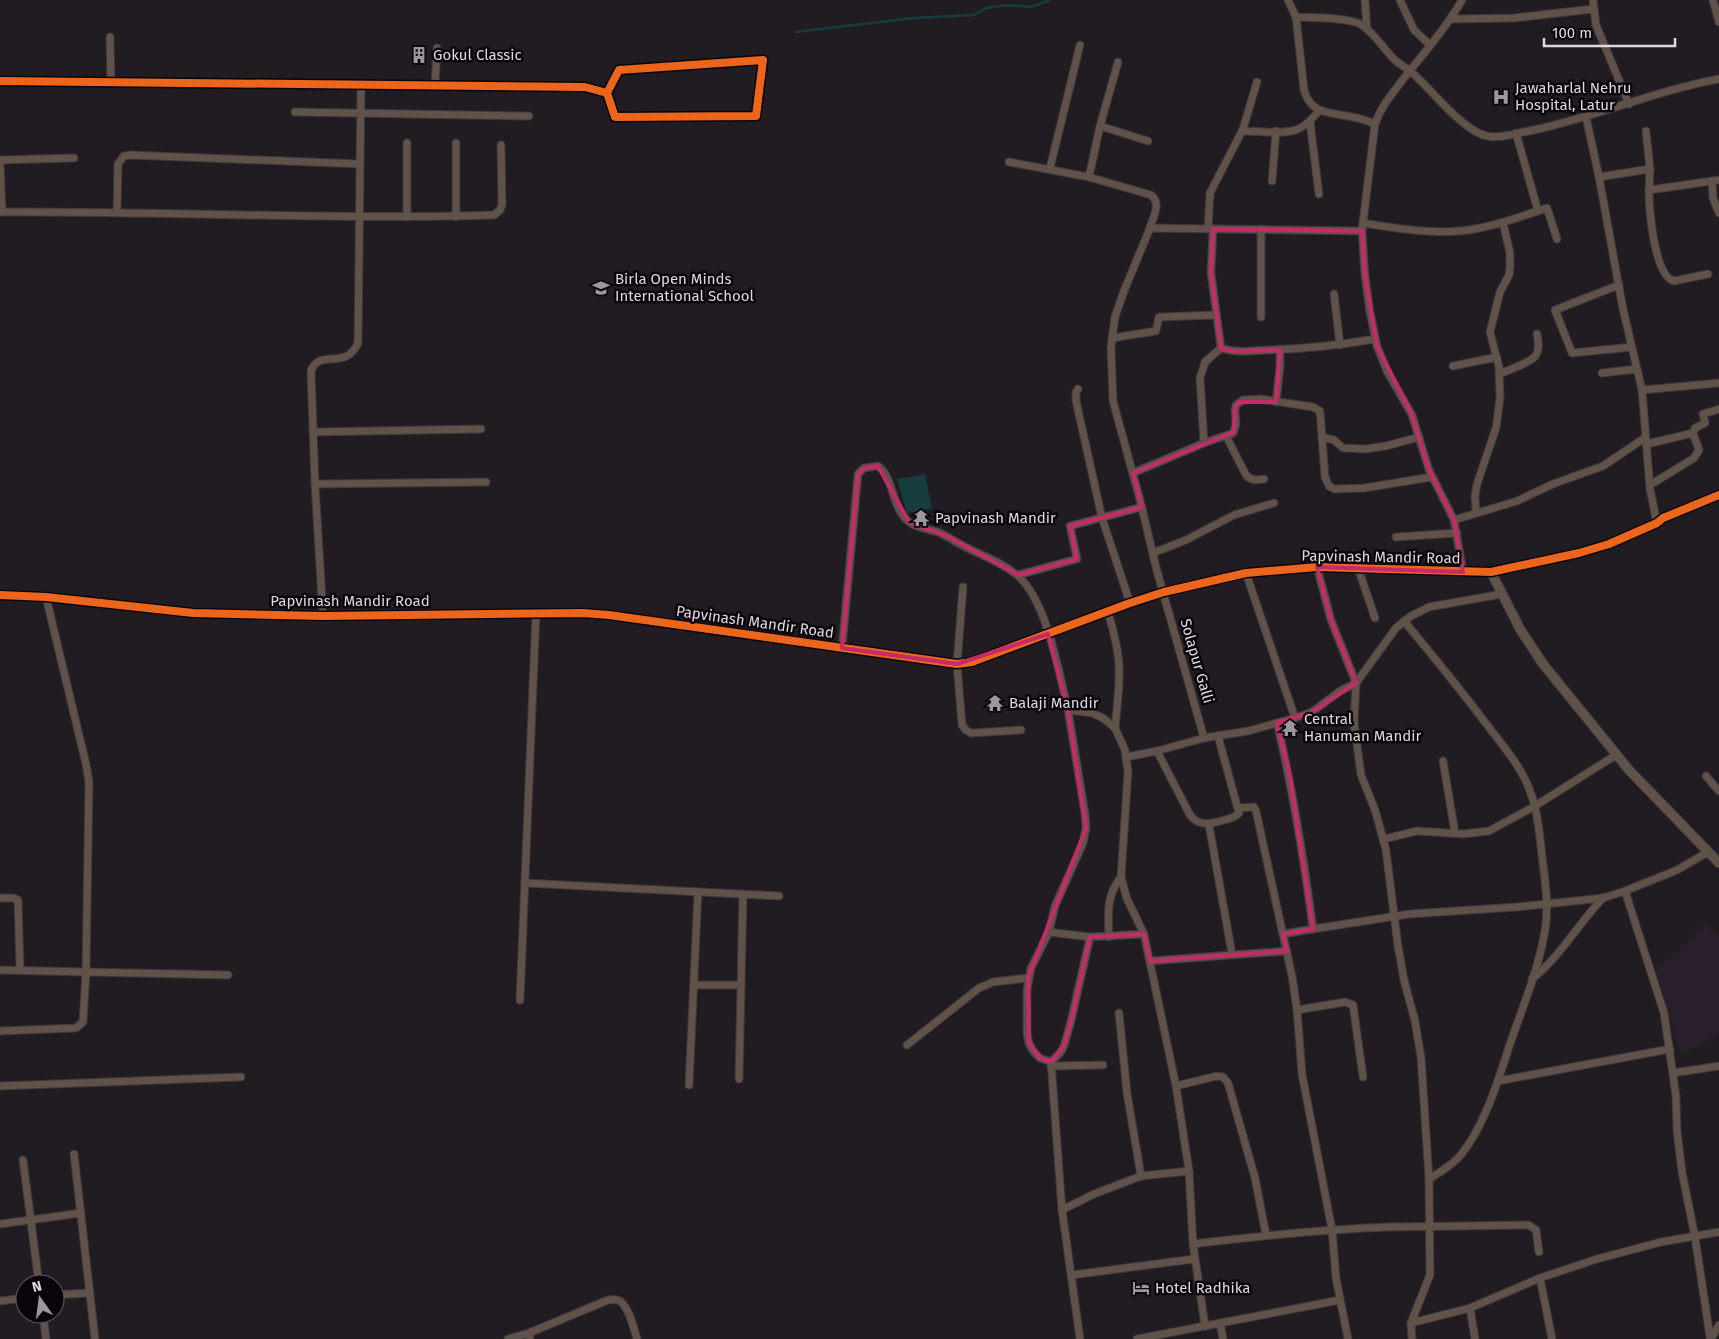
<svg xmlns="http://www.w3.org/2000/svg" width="1719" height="1339" font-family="'Fira Sans',sans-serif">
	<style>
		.education { fill: #291f2b }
		.water { fill: #153d40 }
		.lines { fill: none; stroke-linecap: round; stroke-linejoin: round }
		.stream { stroke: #153d40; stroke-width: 2.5 }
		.minor-casing { stroke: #3b373c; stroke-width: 9 }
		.tertiary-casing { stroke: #3b373c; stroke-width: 11 }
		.minor { stroke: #605149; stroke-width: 7 }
		.tertiary { stroke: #605149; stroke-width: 9 }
		.cycleway-casing { stroke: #09050b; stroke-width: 11 }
		.cycleway { stroke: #eb651d; stroke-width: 8 }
		.marked { fill: none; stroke: #c52b68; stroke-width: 4; stroke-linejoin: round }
		.labels { text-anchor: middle; stroke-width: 5; stroke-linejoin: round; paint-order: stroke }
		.poi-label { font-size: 15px; fill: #dfd8e2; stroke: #09050b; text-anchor: start }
		.street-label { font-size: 15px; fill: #dfd8e2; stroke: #09050b }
	</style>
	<rect width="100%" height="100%" fill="#211c22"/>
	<path class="education" d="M1706,924L1719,938V1033L1682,1055L1654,972Z"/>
	<path class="water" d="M925,474L932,508L907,513L897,479Z"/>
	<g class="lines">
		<path class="stream" d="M796,32L913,18L974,15L986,8L1007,5L1031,7L1050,0"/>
		<g class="minor-casing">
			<g id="minor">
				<path d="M1288,0L1296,17L1304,90C1311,115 1330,112 1352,117C1360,118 1368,121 1375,124L1362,231L1365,276L1370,312L1377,346L1387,371L1412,415L1429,470L1454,520L1463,572"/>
				<path d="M1365,0L1367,29"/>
				<path d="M1400,0L1414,30L1429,44"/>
				<path d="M1593,0L1596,25L1629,104"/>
				<path d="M1713,0L1719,22"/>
				<path d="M1296,17C1312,18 1347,17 1360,24C1373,31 1382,47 1392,57C1397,63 1404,66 1410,71C1430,87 1462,131 1487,136C1501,139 1516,133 1529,131C1593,118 1654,91 1719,79"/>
				<path d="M1451,19L1514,18L1593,9"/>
				<path d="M110,37L111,82"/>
				<path d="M0,81L585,87L607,93L615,117L756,116L763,60L619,70L607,93"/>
				<path d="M435,86L437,48"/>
				<path d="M295,112L529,116"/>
				<path d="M1586,117L1599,177L1650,169L1649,190L1719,180"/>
				<path d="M1310,122L1319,194"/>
				<path d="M1375,124C1381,106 1393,93 1404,78C1424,53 1446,28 1462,0"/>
				<path d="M1100,126L1118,62"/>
				<path d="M1242,131C1258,131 1284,135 1298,129C1307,126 1313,117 1319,111"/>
				<path d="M1646,131L1650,169"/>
				<path d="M1516,133L1538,211"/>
				<path d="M1148,141L1100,126L1089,177L1151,195C1162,204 1153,216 1150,228"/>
				<path d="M407,143V217"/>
				<path d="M456,143V217"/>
				<path d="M0,160L74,158"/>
				<path d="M1009,162L1089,177"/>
				<path d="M0,164L2,212"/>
				<path d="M1050,168L1080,45"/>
				<path d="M1599,177L1623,309L1642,390L1650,489L1657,523"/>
				<path d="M1272,181L1276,131"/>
				<path d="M1712,181L1713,198L1719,213"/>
				<path d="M1649,190C1649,208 1654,276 1674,281L1708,274"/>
				<path d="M0,212C165,211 329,220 494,215L500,210L502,205L501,145"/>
				<path d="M117,212L118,164L124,156L130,155L360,164"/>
				<path d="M1363,223C1395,228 1429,234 1460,231C1490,228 1519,217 1547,208L1557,239"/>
				<path d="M1208,229L1210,193L1243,129L1257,82"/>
				<path d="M1213,229L1211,273L1221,348C1236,353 1251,351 1267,350C1303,349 1340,345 1375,339"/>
				<path d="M1261,229V317"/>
				<path d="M1619,285L1555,310L1572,353L1632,347"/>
				<path d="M1334,294L1340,345"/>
				<path d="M1112,338L1156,331L1159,317L1216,315"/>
				<path d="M1453,366L1497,357"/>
				<path d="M1602,373L1637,369"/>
				<path d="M1500,374C1508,370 1532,362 1536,355C1540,348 1538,340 1537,334"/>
				<path d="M1078,389L1076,392V401L1102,518L1130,603"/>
				<path d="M1642,390L1719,383"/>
				<path d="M1276,402L1280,367V349"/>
				<path d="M313,432L481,429"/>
				<path d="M1226,436L1246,475C1251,481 1256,480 1264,479"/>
				<path d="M1322,437L1334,440L1343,448L1366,449L1386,446L1419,437"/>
				<path d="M1204,443L1200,378L1205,362L1221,348"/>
				<path d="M1647,444L1693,433"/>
				<path d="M1133,473L1204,443L1233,433L1236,424L1235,409L1236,405L1243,400L1260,399L1313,407L1320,411L1325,477L1329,486L1334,489L1364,488L1432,477"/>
				<path d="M315,484L486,482"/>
				<path d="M1650,485L1694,458L1699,450L1693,433L1695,428L1705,423L1703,414L1719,409"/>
				<path d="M1476,512L1475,496L1477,484L1496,428L1500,398L1499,367L1490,332L1500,292L1509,275L1510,267V253L1503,223"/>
				<path d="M1454,520L1517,501L1553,484L1603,466L1646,437"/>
				<path d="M1396,537L1457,533"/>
				<path d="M1153,553L1186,540L1234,515L1274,503"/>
				<path d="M1317,567L1331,620L1356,683L1354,723L1361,775L1375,810L1386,850L1398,946L1404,980L1415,1021L1421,1057L1429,1179"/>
				<path d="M1358,568L1375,618"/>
				<path d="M1018,575L1077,559L1070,526L1142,507"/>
				<path d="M963,587L957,664L962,725L966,730L971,733L1021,730"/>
				<path d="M1108,612C1113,629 1118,647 1119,665C1120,686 1117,707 1115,728"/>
				<path d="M323,616L315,484L311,371C320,347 345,372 358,343L361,86"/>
				<path d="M1404,621C1434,657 1463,693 1491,730C1506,750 1523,769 1531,794C1539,816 1540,841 1543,864C1546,887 1549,913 1544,936C1537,974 1521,1011 1509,1047C1498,1082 1483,1129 1459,1157C1451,1166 1440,1172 1429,1179L1430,1275L1411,1323"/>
				<path d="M842,648L858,474L864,468L878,466C894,477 891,508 909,522C917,528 928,529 938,532C945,535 951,539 958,543C977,554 1001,561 1018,576C1047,601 1059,673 1068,710L1092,713L1103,718L1115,728L1125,750L1128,772L1121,877L1127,899L1144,934L1176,1086L1189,1171L1193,1244L1205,1326"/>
				<path d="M1068,710L1085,814L1086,828L1083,843L1055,906L1049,932L1031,968L1027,990V1034L1029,1043L1033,1051L1040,1058L1051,1062L1062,1210L1080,1339"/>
				<path d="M1295,718L1312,712L1340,691L1356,683L1396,628L1411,616L1429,607L1502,594"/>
				<path d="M1277,723C1293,791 1304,860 1313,929L1409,914L1517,907L1603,898L1625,891L1677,870L1708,852"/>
				<path d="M1204,738L1157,571L1140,500L1113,401L1111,347L1115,317L1124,291L1150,228L1362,231"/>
				<path d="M1157,751L1190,815C1199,827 1211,824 1224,820C1230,818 1235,818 1239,813L1218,736"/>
				<path d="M1126,757L1157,751L1204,738L1248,731L1295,718L1246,573"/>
				<path d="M1443,761L1455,833"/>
				<path d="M1706,776L1719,791"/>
				<path d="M1239,808L1254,807L1256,811L1292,976L1297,1010L1302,1074L1332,1230L1336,1278L1348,1339"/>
				<path d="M1209,825L1232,954"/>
				<path d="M1384,839L1417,831L1464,834L1489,831L1535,806L1616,755"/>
				<path d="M525,883L779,896"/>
				<path d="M1625,891L1664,1013L1676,1096L1677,1131L1682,1172L1695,1237L1710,1337"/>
				<path d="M0,898H14L18,900L20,970"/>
				<path d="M1049,932L1090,937"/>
				<path d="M1283,934L1313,929"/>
				<path d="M1109,937C1108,913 1106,896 1121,877"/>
				<path d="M1150,961L1287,951"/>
				<path d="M0,970L86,972L89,782L86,764L46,597"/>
				<path d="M1532,979C1560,957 1578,924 1603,898"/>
				<path d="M694,985H741"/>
				<path d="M520,1000L536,613"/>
				<path d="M1297,1010L1345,1002L1353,1005L1363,1077"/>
				<path d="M1119,1013L1127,1093L1141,1176"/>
				<path d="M0,1031L76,1028L83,1022L86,972L228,975"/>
				<path d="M907,1045L979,988L993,982L1028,978"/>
				<path d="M1051,1062L1060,1053L1064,1046L1071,1021L1090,937L1144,934"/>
				<path d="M1051,1066L1103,1065"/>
				<path d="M1673,1073L1719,1066"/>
				<path d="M739,1079L743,894"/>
				<path d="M1498,1081L1670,1049"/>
				<path d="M689,1085L698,892"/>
				<path d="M0,1086L241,1077"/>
				<path d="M1176,1086L1217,1076L1223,1077L1228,1083L1255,1178L1266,1235"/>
				<path d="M74,1154L95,1339"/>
				<path d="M23,1160L39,1284"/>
				<path d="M1062,1210L1094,1194L1141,1176L1189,1171"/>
				<path d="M0,1224L81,1213"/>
				<path d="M1193,1244C1259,1236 1325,1229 1391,1227C1437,1226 1483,1226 1529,1225L1536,1230L1539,1252"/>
				<path d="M1072,1275L1194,1259"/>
				<path d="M1540,1278L1552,1339"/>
				<path d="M55,1295L88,1293"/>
				<path d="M0,1301L25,1298"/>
				<path d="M1470,1308L1475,1339"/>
				<path d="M43,1314L46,1339"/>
				<path d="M1220,1323L1223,1339"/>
				<path d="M508,1339L529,1333"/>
				<path d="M530,1339L529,1333L608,1300C611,1300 614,1299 617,1300C628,1302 634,1329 637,1339"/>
				<path d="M1137,1339L1340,1300"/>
				<path d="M1412,1339L1411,1323L1470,1308L1540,1278L1597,1259L1661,1242L1719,1232"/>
				<path d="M1711,1339L1719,1325"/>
			</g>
		</g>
		<g class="tertiary-casing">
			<g id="tertiary">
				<path d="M1491,572L1520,629L1543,664L1629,770L1719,863"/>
				<path d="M0,595L46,597L193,613L323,616L583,613L609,615L957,664L972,662L1130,603L1164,592L1246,573L1317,567L1491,572L1579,553L1609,544L1657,523L1663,518L1719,495"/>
			</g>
		</g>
		<use href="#minor" class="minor"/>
		<use href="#tertiary" class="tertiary"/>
		<g class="cycleway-casing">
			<g id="cycleway">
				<path d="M0,81L585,87L607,93L615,117L756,116L763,60L619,70L607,93"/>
				<path d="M0,595L46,597L193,613L323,616L583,613L609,615L957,664L972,662L1130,603L1164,592L1246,573L1317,567L1491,572L1579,553L1609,544L1657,523L1663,518L1719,495"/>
			</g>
		</g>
		<use href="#cycleway" class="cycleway"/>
	</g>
	<path class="marked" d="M1213,229L1362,231L1365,276L1377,346L1412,415L1429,470L1454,520L1463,572L1317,567L1331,620L1356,683L1312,712L1277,723L1290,777L1313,929L1283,934L1287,951L1150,961L1144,934L1090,937L1071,1021L1064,1046L1051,1062L1040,1058L1029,1043L1028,978L1086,828L1068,710L1048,634L957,664L842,648L858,474L864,468L878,466L909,522L949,537L1018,575L1077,559L1070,526L1142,507L1133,473L1234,432L1235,409L1239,402H1276L1280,350L1232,351L1221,348L1211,273Z"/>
	<defs>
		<g id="building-bare" transform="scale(1.35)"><path d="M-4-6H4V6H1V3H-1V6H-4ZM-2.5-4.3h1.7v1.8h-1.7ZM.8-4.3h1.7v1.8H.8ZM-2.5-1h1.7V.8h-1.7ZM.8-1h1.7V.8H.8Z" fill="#9c969f" stroke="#09050b" stroke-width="2.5" paint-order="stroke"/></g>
		<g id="hospital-bare" transform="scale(1.35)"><path d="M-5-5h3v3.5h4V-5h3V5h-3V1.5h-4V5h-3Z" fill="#9c969f" stroke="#09050b" stroke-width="2.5" paint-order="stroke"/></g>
		<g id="university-bare" transform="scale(1.35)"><path d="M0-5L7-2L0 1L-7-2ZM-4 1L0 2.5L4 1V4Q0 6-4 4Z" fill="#9c969f" stroke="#09050b" stroke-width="2.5" paint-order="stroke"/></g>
		<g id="temple-bare" transform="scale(1.35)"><path d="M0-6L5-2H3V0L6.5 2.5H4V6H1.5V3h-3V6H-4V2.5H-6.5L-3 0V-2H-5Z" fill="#9c969f" stroke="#09050b" stroke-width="2.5" paint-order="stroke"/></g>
		<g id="hotel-bare" transform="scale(1.35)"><path d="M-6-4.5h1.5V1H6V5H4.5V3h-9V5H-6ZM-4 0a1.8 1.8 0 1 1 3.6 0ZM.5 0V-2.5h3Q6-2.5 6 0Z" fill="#9c969f" stroke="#09050b" stroke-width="2.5" paint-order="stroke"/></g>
	</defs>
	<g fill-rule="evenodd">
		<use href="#building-bare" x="419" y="55"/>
		<use href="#hospital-bare" x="1501" y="97"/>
		<use href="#university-bare" x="601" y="288"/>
		<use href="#temple-bare" x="921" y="518"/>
		<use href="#temple-bare" x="995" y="703"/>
		<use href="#temple-bare" x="1290" y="728"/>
		<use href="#hotel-bare" x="1141" y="1288"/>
	</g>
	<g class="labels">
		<g class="poi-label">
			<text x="433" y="60">Gokul Classic</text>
			<text x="1515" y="93">Jawaharlal Nehru<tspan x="1515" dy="17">Hospital, Latur</tspan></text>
			<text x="615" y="284">Birla Open Minds<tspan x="615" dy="17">International School</tspan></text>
			<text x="935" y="523">Papvinash Mandir</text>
			<text x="1009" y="708">Balaji Mandir</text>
			<text x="1304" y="724">Central<tspan x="1304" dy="17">Hanuman Mandir</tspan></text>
			<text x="1155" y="1293">Hotel Radhika</text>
		</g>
		<g class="street-label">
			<text transform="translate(1381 557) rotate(1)" y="5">Papvinash Mandir Road</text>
			<text x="350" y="606">Papvinash Mandir Road</text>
			<text transform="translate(755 622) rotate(8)" y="5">Papvinash Mandir Road</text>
			<text transform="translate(1197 661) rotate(74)" y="5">Solapur Galli</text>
		</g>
	</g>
	<g transform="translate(40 1299) rotate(346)"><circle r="24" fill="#09050b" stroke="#5f5961"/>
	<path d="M0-4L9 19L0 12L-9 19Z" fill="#9c969f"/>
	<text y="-8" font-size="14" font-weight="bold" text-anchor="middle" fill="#dfd8e2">N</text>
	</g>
	<path d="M1544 38v8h131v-8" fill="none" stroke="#dfd8e2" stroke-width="2.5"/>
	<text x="1552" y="38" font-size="15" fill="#dfd8e2" stroke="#09050b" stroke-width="4" paint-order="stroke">100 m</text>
</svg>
